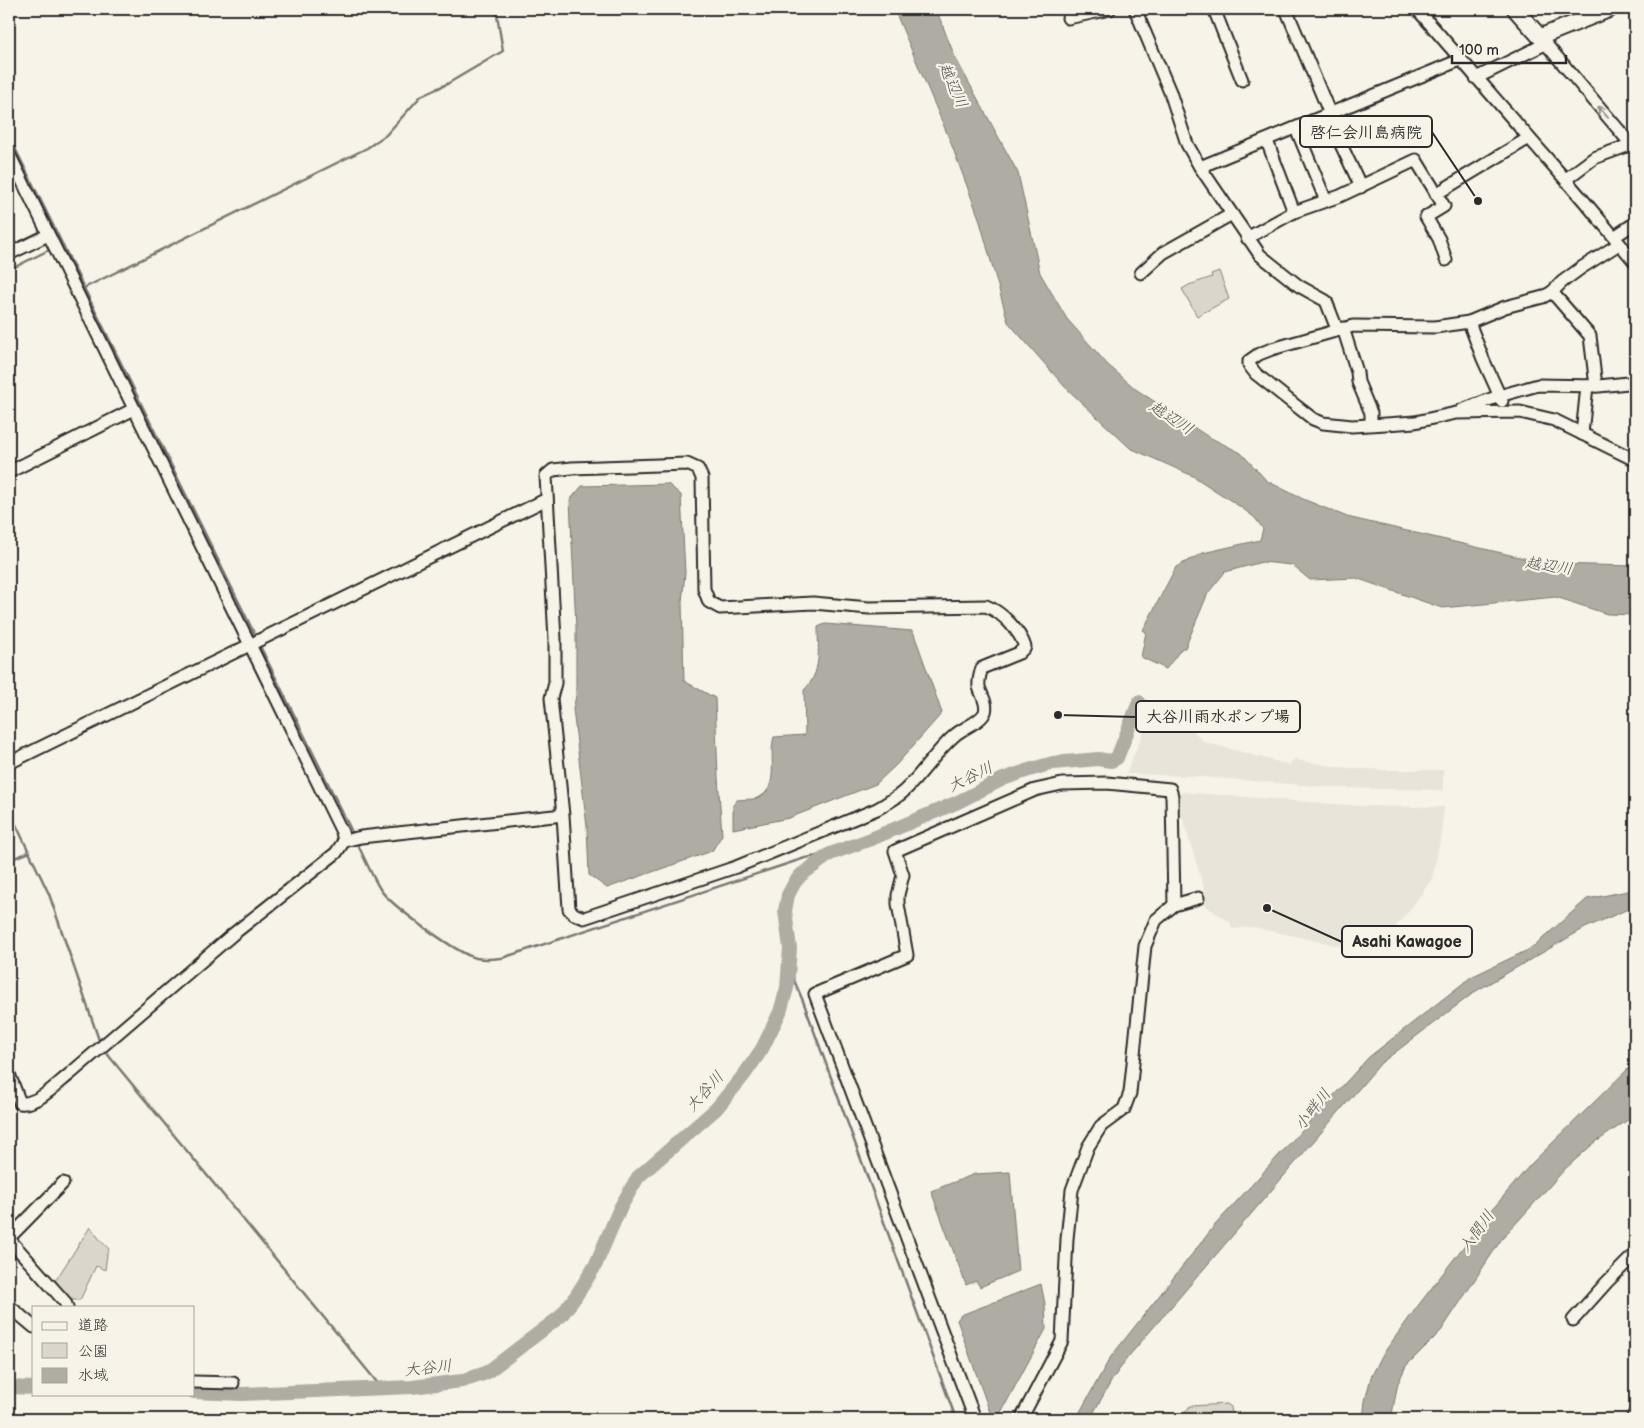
<svg xmlns="http://www.w3.org/2000/svg" width="1644" height="1428" font-family="'Balsamiq Sans','Klee One',sans-serif">
	<style>
		.built { fill: #e8e4da }
		.green { fill: #dad6cc; stroke: #82807c }
		.water { fill: #afaca4; stroke: #7a7874 }
		.lines { fill: none; stroke-linecap: round; stroke-linejoin: round }
		.stream { stroke: #7a7874; stroke-width: 2.5 }
		.river { stroke: #afaca4; stroke-width: 14 }
		.minor-casing { stroke: #2b2b2b; stroke-width: 15 }
		.major-casing { stroke: #2b2b2b; stroke-width: 19 }
		.minor { stroke: #f7f3e8; stroke-width: 11 }
		.major { stroke: #f7f3e8; stroke-width: 15 }
		.oneway { stroke: #918f8a }
		.labels { text-anchor: middle; stroke-width: 4.5; stroke-linejoin: round; paint-order: stroke }
		.water-label { font-size: 16px; font-style: italic; fill: #53524f; stroke: #f7f3e8 }
		.leader { fill: none; stroke: #2b2b2b; stroke-width: 2 }
		.callout-dot { fill: #2b2b2b; stroke: #f7f3e8; stroke-width: 2 }
		.callout { fill: #f7f3e8; stroke: #2b2b2b; stroke-width: 2 }
		.callout-label { font-size: 16px; text-anchor: middle; font-weight: bold; fill: #2b2b2b }
	</style>
	<rect width="100%" height="100%" fill="#f7f3e8"/>
	<filter id="ink" filterUnits="userSpaceOnUse"><feTurbulence type="fractalNoise" baseFrequency=".02" numOctaves="2"/><feDisplacementMap in="SourceGraphic" scale="10" xChannelSelector="R" yChannelSelector="G"/><feConvolveMatrix kernelMatrix="1 2 1 2 8 2 1 2 1" color-interpolation-filters="sRGB"/></filter>
	<g filter="url(#ink)">
		<g class="built">
			<path d="M1148,714L1192,729L1204,742L1290,765L1295,758L1301,761L1337,767L1383,770H1443V790L1339,788L1190,776L1126,774L1143,733L1140,731Z"/>
			<path d="M1182,792L1360,806L1444,807L1440,841L1432,879L1412,907L1399,923L1367,952L1252,927L1232,929L1230,922L1201,903L1204,888L1176,797Z"/>
		</g>
		<g class="green">
			<path d="M1219,271L1229,299L1197,316L1182,289L1189,285L1212,277L1211,274Z"/>
			<path d="M90,1227L101,1241L109,1249L107,1254L105,1270L96,1266L80,1300H66L52,1286Z"/>
			<path d="M1227,1404L1231,1407L1232,1415H1228V1419H1194L1193,1417L1185,1415V1412L1190,1406Z"/>
		</g>
		<g class="water">
			<path d="M894,9H936L955,57L1018,173L1040,273L1067,319L1108,365L1137,390L1207,436L1241,453L1267,481L1303,499L1347,517L1549,564L1635,566V615L1607,614L1556,597L1442,608L1356,578L1310,580L1292,565L1262,562L1225,572L1208,593L1185,648H1182L1166,669L1141,657L1146,632L1143,630L1176,567L1203,553L1260,540L1263,529L1255,518L1242,508L1193,476L1130,448L1065,387L1008,322L979,218L949,138Z"/>
			<path d="M668,484L681,495L685,573L682,602L684,681L715,698L718,777L722,835L712,851L607,888L589,875L587,827L573,709L576,696V627L570,500L582,486Z"/>
			<path d="M825,624L913,631L942,713L897,764L876,784L789,818L733,829V805L737,800C743,799 751,800 757,798C781,790 768,755 774,737L805,735L804,690C822,673 818,650 818,627Z"/>
			<path d="M1635,887V906L1585,928L1476,991L1381,1063L1128,1357L1112,1380L1090,1419H1076L1110,1358L1215,1225L1369,1057L1471,977L1532,948L1587,899L1633,890Z"/>
			<path d="M1635,1062V1115L1593,1144L1565,1169L1501,1240L1441,1331L1406,1366L1398,1383L1391,1419H1363L1365,1401L1371,1377L1383,1354L1417,1307L1491,1211L1530,1165Z"/>
			<path d="M1010,1172L1018,1271L980,1287L976,1281L966,1285L931,1191L975,1174Z"/>
			<path d="M1041,1284L1045,1304L1046,1329L998,1418H992L957,1320L961,1315Z"/>
		</g>
		<g class="lines">
			<g class="stream">
				<path d="M9,136L257,639"/>
				<path d="M9,270L51,249"/>
				<path d="M84,288L367,148L386,135L421,96L447,84L503,51L496,9"/>
				<path d="M259,644L354,836"/>
				<path d="M9,810L49,894L100,1043"/>
				<path d="M356,841C364,857 371,874 380,889C389,904 458,954 476,958C485,960 493,959 502,958L805,858L830,854"/>
				<path d="M9,860L30,852"/>
				<path d="M790,971L803,1001L956,1419"/>
				<path d="M104,1050L381,1387"/>
			</g>
			<g class="river">
				<path d="M9,1387L34,1388"/>
				<path d="M194,1392L242,1394L412,1387L462,1381L486,1373L561,1316L576,1296L595,1266L620,1208L638,1177L716,1109L744,1075L762,1049L780,1012L787,988L790,948L785,911L788,895L795,882L801,875L830,854L871,839L958,802L1003,779L1029,770L1053,763L1098,759L1111,761L1117,758L1139,702"/>
			</g>
			<g class="minor-casing">
				<g id="minor">
					<path d="M1135,9L1170,92L1187,144L1200,167L1260,255L1299,286L1326,301L1337,329"/>
					<path d="M1214,9L1242,80"/>
					<path d="M1286,9L1330,114"/>
					<path d="M1417,9L1584,201L1635,262"/>
					<path d="M1068,18L1110,9"/>
					<path d="M1540,37L1635,149"/>
					<path d="M1476,78L1545,44"/>
					<path d="M1327,115L1361,187"/>
					<path d="M1296,128L1326,201"/>
					<path d="M1267,141L1294,212"/>
					<path d="M9,154L342,832L344,841L336,853L232,935L71,1073C57,1084 38,1105 20,1103L9,1074"/>
					<path d="M1200,167L1460,60"/>
					<path d="M1566,179L1594,158L1635,143"/>
					<path d="M1436,194L1529,138"/>
					<path d="M1614,237L1635,223"/>
					<path d="M1247,238L1294,212L1340,196L1416,160L1444,206L1426,217L1439,239L1446,260"/>
					<path d="M1619,244L1581,268L1562,282L1552,292L1543,297L1505,307L1469,322L1435,327L1353,326L1272,349L1259,354L1249,361V365L1256,374L1295,405L1313,419L1323,423L1352,426L1386,424L1415,422L1456,413L1520,412L1554,420L1635,460"/>
					<path d="M9,254L48,235"/>
					<path d="M1141,273L1163,253L1232,214"/>
					<path d="M1552,292L1590,336L1596,386"/>
					<path d="M1469,322L1483,359L1502,401"/>
					<path d="M1343,328L1357,372L1358,382L1371,413V424"/>
					<path d="M1462,410L1499,396L1538,385L1599,386L1628,383L1635,386"/>
					<path d="M1582,434L1587,386"/>
					<path d="M9,472L134,409"/>
					<path d="M9,763L547,499"/>
					<path d="M344,841L361,837L563,815L569,909L574,914L584,918L736,867L877,809C885,804 895,799 903,792C922,775 935,752 955,735C963,728 982,721 985,712C988,703 981,695 979,687C978,680 980,674 982,668L1019,653L1025,647C1020,631 1002,612 986,606L869,608L813,603L720,608L709,602L704,589L702,478L698,469L687,464L572,468L553,470L546,476L555,639V683L551,698L563,815"/>
					<path d="M9,1238L63,1183"/>
					<path d="M9,1239L65,1302L67,1307"/>
					<path d="M9,1306L34,1327"/>
					<path d="M1573,1320L1607,1282L1635,1254"/>
					<path d="M194,1382L233,1383"/>
					<path d="M975,1419L815,994L907,955L898,904V895L903,875L895,851L1035,790L1062,784L1107,783L1170,789L1172,796L1174,905"/>
					<path d="M1021,1419L1062,1341L1067,1239L1072,1190L1088,1147L1101,1126L1124,1109L1130,1093L1145,946L1156,920L1174,905L1198,898"/>
					<path d="M1632,1419L1635,1413"/>
				</g>
			</g>
			<g class="major-casing">
				<path id="major" d="M1515,9L1540,37L1610,9"/>
			</g>
			<use href="#minor" class="minor"/>
			<use href="#major" class="major"/>
		</g>
		<defs><path id="oneway-shaft" d="M-6 0H5M1.5-3L5.5 0L1.5 3" fill="none" stroke-width="1.6" stroke-linecap="round" stroke-linejoin="round" transform="scale(1.25)"/></defs>
		<use class="oneway" href="#oneway-shaft" transform="translate(1603 112) rotate(-131)"/>
	</g>
	<g class="labels">
		<g class="water-label">
			<text transform="translate(954 85) rotate(66)" y="6">越辺川</text>
			<text transform="translate(1172 417) rotate(33)" y="6">越辺川</text>
			<text transform="translate(1549 565) rotate(8)" y="6">越辺川</text>
			<text transform="translate(970 776) rotate(-26)" y="6">大谷川</text>
			<text transform="translate(704 1091) rotate(-48)" y="6">大谷川</text>
			<text transform="translate(1312 1109) rotate(-52)" y="6">小畔川</text>
			<text transform="translate(1476 1231) rotate(-54)" y="6">入間川</text>
			<text transform="translate(428 1367) rotate(-6)" y="6">大谷川</text>
		</g>
	</g>
	<path class="leader" d="M1478 201L1432 132M1058 715L1136 717M1267 908L1342 942"/>
	<g class="callout-dot">
		<circle cx="1478" cy="201" r="5"/>
		<circle cx="1058" cy="715" r="5"/>
		<circle cx="1267" cy="908" r="5"/>
	</g>
	<g class="callout">
		<rect x="1300" y="116" width="132" height="31" rx="5"/>
		<rect x="1136" y="701" width="164" height="31" rx="5"/>
		<rect x="1342" y="926" width="130" height="31" rx="5"/>
	</g>
	<g class="callout-label">
		<text x="1366" y="138">啓仁会川島病院</text>
		<text x="1218" y="722">大谷川雨水ポンプ場</text>
		<text x="1407" y="947">Asahi Kawagoe</text>
	</g>
	<rect width="1644" height="1428" fill="none" stroke="#f7f3e8" stroke-width="30"/>
	<rect x="15" y="15" width="1614" height="1398" fill="none" stroke="#2b2b2b" stroke-width="2" filter="url(#ink)"/>
	<rect x="32" y="1306" width="162" height="90" fill="#f7f3e8" stroke="#a5a39c"/>
	<rect x="42" y="1322" width="25" height="8" fill="#f7f3e8" stroke="#a5a39c"/>
	<text x="78" y="1330" font-size="15" fill="#2b2b2b">道路</text>
	<rect x="42" y="1343" width="25" height="15" fill="#dad6cc" stroke="#a5a39c"/>
	<text x="78" y="1356" font-size="15" fill="#2b2b2b">公園</text>
	<rect x="42" y="1368" width="25" height="15" fill="#afaca4" stroke="#a5a39c"/>
	<text x="78" y="1380" font-size="15" fill="#2b2b2b">水域</text>
	<path d="M1452 55v8h114v-8" fill="none" stroke="#2b2b2b" stroke-width="2.5"/>
	<text x="1459" y="55" font-size="15" fill="#2b2b2b" stroke="#f7f3e8" stroke-width="4" paint-order="stroke">100 m</text>
</svg>
